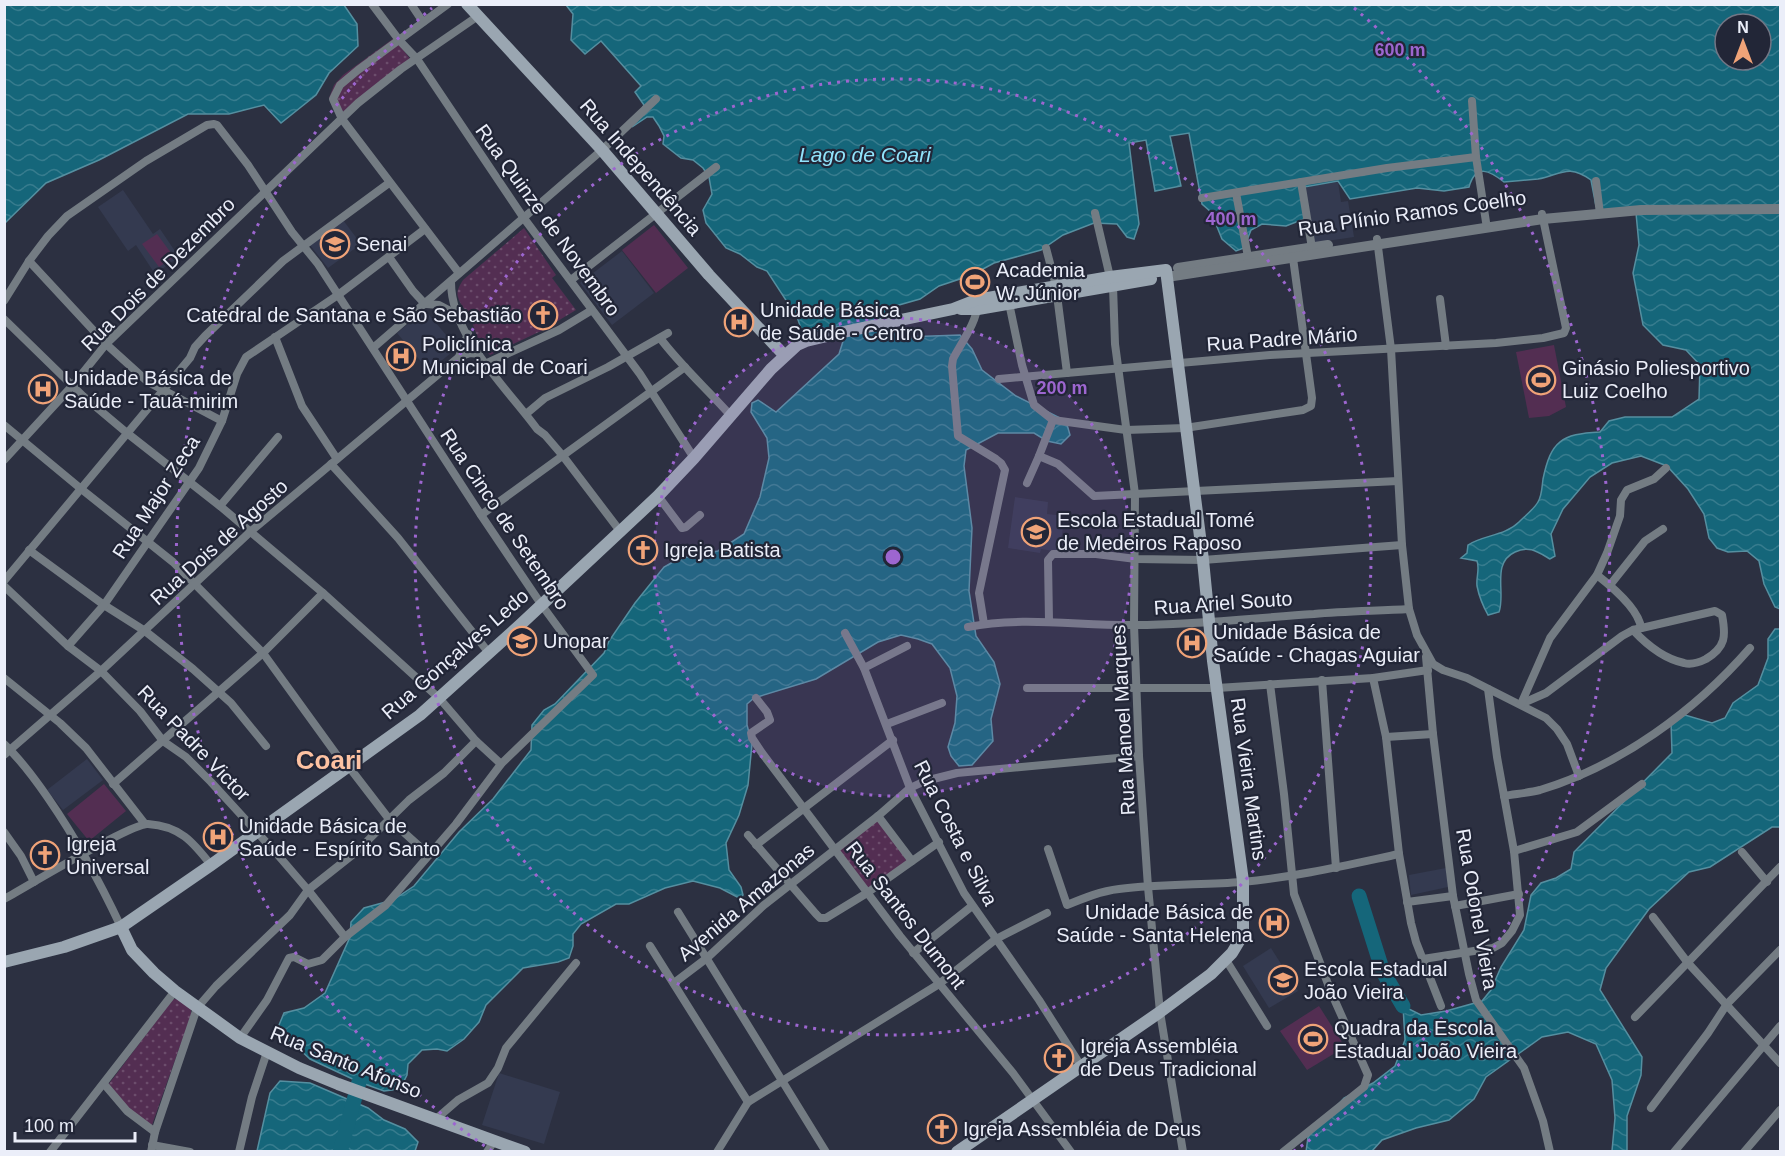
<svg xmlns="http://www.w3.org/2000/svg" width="1785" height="1156" font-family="Helvetica,sans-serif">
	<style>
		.built { fill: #343a50 }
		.park { fill: url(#park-dots) }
		.pitch { fill: #532e52 }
		.water { fill: url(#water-waves); stroke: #558fa0; stroke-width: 1.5; fill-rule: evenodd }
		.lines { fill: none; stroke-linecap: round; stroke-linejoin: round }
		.river { stroke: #15667a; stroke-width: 15 }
		.minor { stroke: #747c83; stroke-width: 8 }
		.tertiary { stroke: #747c83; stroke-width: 10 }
		.secondary { stroke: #9aa6b1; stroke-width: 12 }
		.ring { fill: none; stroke: #9d66d0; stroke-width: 3; stroke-dasharray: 3 6 }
		.labels { text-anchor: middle; stroke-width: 4.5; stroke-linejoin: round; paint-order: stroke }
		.street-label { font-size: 20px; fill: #ebeef9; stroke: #222637 }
		.poi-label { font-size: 20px; fill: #ebeef9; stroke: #222637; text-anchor: start }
		.water-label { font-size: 21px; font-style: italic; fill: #91e4fc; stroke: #222637 }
		.district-label { font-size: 26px; font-weight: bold; fill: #fdc2a2; stroke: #222637 }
		.centre { fill: #9d66d0; stroke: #222637; stroke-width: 3 }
		.ring-label { font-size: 18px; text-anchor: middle; font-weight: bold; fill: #9d66d0; stroke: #222637; stroke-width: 4.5; stroke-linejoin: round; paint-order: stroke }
	</style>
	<defs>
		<pattern id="park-dots" width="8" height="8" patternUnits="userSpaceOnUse" patternTransform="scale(1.5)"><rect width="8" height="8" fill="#532e52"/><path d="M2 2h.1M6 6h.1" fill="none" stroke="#6c4d6c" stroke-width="1.8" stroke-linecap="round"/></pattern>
		<pattern id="water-waves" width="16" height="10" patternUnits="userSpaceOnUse" patternTransform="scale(1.5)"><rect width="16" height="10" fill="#15667a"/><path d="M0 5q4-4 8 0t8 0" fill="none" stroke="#377c8e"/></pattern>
	</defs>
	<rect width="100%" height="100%" fill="#2c3041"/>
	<g class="built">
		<path d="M1338,182L1341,202L1348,201L1354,237L1313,243L1304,187Z"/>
		<path d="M123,190L153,234L160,229L179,257L155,274L136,245L128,251L98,207Z"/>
		<path d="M343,220L361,244L328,268L310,245Z"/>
		<path d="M622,251L654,293L612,325L580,283Z"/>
		<path d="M425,310L457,348L429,371L397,333Z"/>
		<path d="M1015,497L1048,502L1047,514L1065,516L1059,552L1041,549L1040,553L1008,548Z"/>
		<path d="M87,759L103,780L63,810L47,790Z"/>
		<path d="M1446,868L1448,887L1411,895L1409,875Z"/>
		<path d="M1271,948L1298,991L1269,1008L1243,966Z"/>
		<path d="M499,1073L560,1092L544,1144L482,1125Z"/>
	</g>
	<g class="park">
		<path d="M394,38L411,60L343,112L329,98L334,85L343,75Z"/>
		<path d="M524,228L556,275L552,278L576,310L541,331L490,355C475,341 478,334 470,318C467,311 460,305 458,297C456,291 460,285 463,280Z"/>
		<path d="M877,820L909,861L867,890L838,850Z"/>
		<path d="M173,999H178L191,1009V1015L152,1125L128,1110L108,1085Z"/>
	</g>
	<g class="pitch">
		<path d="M654,225L688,268L656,293L622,250Z"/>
		<path d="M157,234L174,257L159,267L142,244Z"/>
		<path d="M1554,345L1566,407L1549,416L1529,418L1516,352Z"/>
		<path d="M104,784L126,811L89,841L67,814Z"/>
		<path d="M1319,1006L1345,1047L1307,1070L1280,1031Z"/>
	</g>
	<g class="water">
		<path d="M5,4L344,5L357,24L358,46L329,73L316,95L281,123L264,105L229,114H188L99,160L46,183L5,223Z"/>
		<path d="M566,5H1780V609L1775,607L1764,584L1759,561L1747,551L1728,552L1717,548L1709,538L1704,514L1688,489L1667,466L1641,456L1612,463L1590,477L1563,509L1551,534L1555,556L1550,559C1538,552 1529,545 1515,552C1491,563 1506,593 1499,612L1488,615C1483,606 1479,596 1477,586C1476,577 1480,569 1477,561L1461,558L1467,553L1468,545C1483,535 1505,536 1519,522C1525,516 1534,509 1538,502C1542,496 1542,486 1543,479C1551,441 1561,434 1600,432L1609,421L1625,417H1672L1699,399L1700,365L1686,350L1663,345L1643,325L1633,273L1639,245L1636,213L1609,216L1596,206L1591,180C1568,163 1560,175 1538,179C1527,180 1515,181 1504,182C1490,171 1476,163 1469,187L1444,191L1417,188L1350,199L1338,181L1304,187L1309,217L1286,226L1262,224L1251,230L1244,248L1236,251L1222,239L1211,212L1202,204L1189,133L1170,136L1181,186L1155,191L1146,140L1129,143L1139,224L1134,239L1127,237L1117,224L1094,223L1063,235L1041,250L994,263L972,275L939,286L920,299L892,307L885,316L889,328L904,337L960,335L972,349L982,370L1016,396L1066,421L1070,435L1061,444L1047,441L1034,433H998L966,450L964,466L972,528L969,591L976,636L994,662L1000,684L991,719L993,741L972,765L959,766L951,756L948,747L955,723L957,696L950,668L932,644L918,639L901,635L878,642L816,679L754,698L747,704V725L752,744L748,785L739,815L726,843L729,870L741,887L743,895L741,899L720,888L693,881L665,888L629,904H616L581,924L573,934V946L569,958L558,962L523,968L486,1005L479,1022L464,1039L447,1051L437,1049L422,1050L408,1064L407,1075L400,1089L384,1091L359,1082L310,1059L293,1043L282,1037L279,1025L284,1013L304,1008L325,993L350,937L351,922L364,908L393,900L414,886L459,832L493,799L531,750L532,725L544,710L555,704L604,653L609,641L635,603L664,567L678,559L718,551L744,534L760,497L769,458L767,438L751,412L752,403L758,400L776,412L839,354L845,335L840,326L811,332L802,331L797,317L767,271L757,267L740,254L726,248L706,223L703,210L712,194L709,177L703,168L693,160L681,158L663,144L664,136L659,126L653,117H647L632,127L644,105L635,92L641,86L601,41L585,54L571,40L573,14ZM1725,24H1761V60H1725Z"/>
		<path d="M1775,629H1780V827H1772L1710,867L1689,872L1649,909L1606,968L1600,990L1642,1057L1641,1075L1627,1116V1151H1612L1615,1118L1612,1080L1596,1044L1568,1032L1542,1037L1486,1077L1474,1099L1449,1120L1416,1128L1382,1140L1372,1151L1306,1152L1308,1137L1344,1098L1373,1083L1395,1066L1405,1040L1403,1006L1421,1015L1446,1011L1482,1001L1491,990L1501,967L1524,930L1531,895L1541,883L1556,878L1571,869L1574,852L1672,753L1671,722L1685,715L1712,723L1725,718L1733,703L1758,685L1768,658V639Z"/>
		<path d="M280,1081L310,1083L368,1108L384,1120L405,1129L418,1142L415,1151H257L270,1093Z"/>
	</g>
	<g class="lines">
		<g class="river">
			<path d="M1359,896L1383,972L1403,1006"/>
			<path d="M340,1152L359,1082"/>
		</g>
		<g class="minor">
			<path d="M372,4L399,40L417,59L523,217L640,374L694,458"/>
			<path d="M411,4L423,22"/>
			<path d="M448,4L358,70L340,85L333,99L342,119L459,273"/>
			<path d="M1472,101L1476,157L1486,222"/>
			<path d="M1596,181L1600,214"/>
			<path d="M1301,182L1312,248"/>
			<path d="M1236,193L1248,257"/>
			<path d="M1202,198L1387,168L1476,157"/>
			<path d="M1095,213L1110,277"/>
			<path d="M1377,239L1391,349L1402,545L1409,609L1417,635L1433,664L1443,670L1467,678L1546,718L1557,729L1567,744L1579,776"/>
			<path d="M1046,248L1056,286"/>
			<path d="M389,257L413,291L425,304"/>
			<path d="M29,261L106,344L148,382L222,421"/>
			<path d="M571,280L716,167"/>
			<path d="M451,282C451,336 507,388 537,429L545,435L563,456L620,531"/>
			<path d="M1113,286L1115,344L1135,494L1134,625L1139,756L1148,887L1160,1012L1183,1152"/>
			<path d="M1057,295L1067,373"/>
			<path d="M1440,299L1446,346"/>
			<path d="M4,301L29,261L48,236L67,216L146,161L207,125L214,124L217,125L248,165L292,232L318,264L481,515L541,604L593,675L501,764L456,824L386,905L345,937L322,960L308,964L294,957L289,958L267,1000L240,1038"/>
			<path d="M1009,303L1022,365L1034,405L1053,420L1126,430L1185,428L1303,410L1311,406L1312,398L1293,258"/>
			<path d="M426,304L439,305L458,315"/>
			<path d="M977,305C978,320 960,345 953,359L952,366L958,436L996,459L1001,463L1005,470L979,593L984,624"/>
			<path d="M4,319L83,396L127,433L220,506L323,593L440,699L476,741L501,764"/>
			<path d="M275,337L302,406L337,459"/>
			<path d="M660,338C681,366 708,390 731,416"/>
			<path d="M373,348L602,150L656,99"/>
			<path d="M459,357L468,334"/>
			<path d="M485,364L559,330L592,310"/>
			<path d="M999,379L1270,355L1496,343L1543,338L1564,333L1566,328L1542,214"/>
			<path d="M526,414L545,398L608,367L668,333"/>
			<path d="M1053,420L1039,456L1058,464L1094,496L1398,481"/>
			<path d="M4,425L80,488L173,562L263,653L339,758L349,767L389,819L429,855"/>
			<path d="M4,460L73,385L106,344L358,103L401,69L478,16"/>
			<path d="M331,464L398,538L489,653"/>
			<path d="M1027,483L1039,456"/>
			<path d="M658,496L682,528L686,527L700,515"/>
			<path d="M220,506L278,437"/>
			<path d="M481,515L685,367"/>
			<path d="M29,550L104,605L145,631L193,669L231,703L266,746"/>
			<path d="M1597,575C1611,586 1639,609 1641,628"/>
			<path d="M4,581L190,358L195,347L205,336L283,261L389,183"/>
			<path d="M1610,585L1645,541L1663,529"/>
			<path d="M4,586L68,646L101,671L140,711L163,741L186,757L211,782L277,854L308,890L345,937"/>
			<path d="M1049,621L1048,560L1053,554H1096L1136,559L1203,560L1402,545"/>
			<path d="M968,627C1023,616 1080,626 1136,625C1196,625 1254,618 1314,614C1345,611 1377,611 1409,609"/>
			<path d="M845,633L864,668L910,788L964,893L1039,1000L1081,1066"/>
			<path d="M68,646L104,605L199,468L222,421L237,374L246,357L338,295L425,229"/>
			<path d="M1426,657L1433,734L1453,896L1469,974L1476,1000L1524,1068L1543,1121L1550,1152"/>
			<path d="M864,668L907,646"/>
			<path d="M4,678L60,723L86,748L145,824"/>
			<path d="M1373,678L1386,737L1399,854L1411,923L1416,942L1441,1006"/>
			<path d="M1322,680L1336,868"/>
			<path d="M1270,684L1284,794L1294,894L1331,992L1368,1075L1364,1087L1283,1152"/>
			<path d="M1027,688H1217L1373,678L1428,670"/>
			<path d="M756,698L767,712L770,720L751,733L752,738L762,753L900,936L1013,1073L1071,1152"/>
			<path d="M1521,704L1546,693L1622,636L1633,630L1715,611L1722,615C1726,636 1726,647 1706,659C1700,662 1691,665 1684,663C1665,659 1646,644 1633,630"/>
			<path d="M1521,704L1550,638L1597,575L1607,553L1620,516L1621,500L1627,490L1654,479L1666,468"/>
			<path d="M887,724L942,703"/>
			<path d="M1386,737L1433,734"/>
			<path d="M4,744C21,760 35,779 48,798C77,840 99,880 121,927"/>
			<path d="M4,755L101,671L250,532L459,357L470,353L479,354"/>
			<path d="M113,784L263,653L323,593"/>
			<path d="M1504,796C1515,794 1528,793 1540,790C1620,766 1695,711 1750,648"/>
			<path d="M878,816L912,861"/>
			<path d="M4,832L21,856L34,882"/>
			<path d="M748,835L816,914L820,918H826L867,893L939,842"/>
			<path d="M756,845L893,740"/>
			<path d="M1048,849L1067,905C1084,898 1101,891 1119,889C1160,884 1202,885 1242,882C1296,877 1347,865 1399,854"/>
			<path d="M1514,851L1577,832L1642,784"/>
			<path d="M1742,852L1767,882"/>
			<path d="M4,899C26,887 131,823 148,824C180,826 193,842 211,865"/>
			<path d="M1407,902L1453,896"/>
			<path d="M1455,906L1519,894"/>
			<path d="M678,912L826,1152"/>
			<path d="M1653,917L1688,963L1780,1063"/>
			<path d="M650,946L748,1102"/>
			<path d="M913,953L972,906"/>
			<path d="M1423,959L1493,948L1502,943L1512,931L1520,915L1514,851L1497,757L1488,689"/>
			<path d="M1226,960L1267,1026"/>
			<path d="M674,983L707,958L764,905L878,816L910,788L925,781L957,773L1139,756"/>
			<path d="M1635,1017L1780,867"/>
			<path d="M104,1084L127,1111L155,1132"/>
			<path d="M1651,1108L1708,1033L1727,1004L1780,950"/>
			<path d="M436,1119L458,1100L488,1083L498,1068L506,1048L576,963"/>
			<path d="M152,1145L190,1152"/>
			<path d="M50,1152L175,991"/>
			<path d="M151,1152L155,1132L197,1008L216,986L290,915L308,890L356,852L409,800L444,773L476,741"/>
			<path d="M239,1152L252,1097L267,1052"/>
			<path d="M487,1152L494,1141"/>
			<path d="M717,1152L748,1102L939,984L996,939L1047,913"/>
			<path d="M1674,1152L1780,1026"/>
			<path d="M1744,1152L1780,1110"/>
		</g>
		<g class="tertiary">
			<path d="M1178,268L1328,245"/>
			<path d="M1167,277L1543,219L1641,210L1780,209"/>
		</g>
		<g class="secondary">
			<path d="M467,4L602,150L709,275L784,355"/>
			<path d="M961,309H978L1151,279"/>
			<path d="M121,927L132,950L154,973L175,991L240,1038L299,1068L338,1084L525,1152"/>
			<path d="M4,962L64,947L121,927L211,865L420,715L520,625L658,496L694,458L771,369L797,345L806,341L848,331L953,309L976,300L1110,277L1166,270L1203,560L1213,661L1243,881V931L1241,938L1232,953L1211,974L1160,1012L957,1152"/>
		</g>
	</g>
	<circle cx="893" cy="557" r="239" fill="#9d66d0" fill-opacity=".12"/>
	<g class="ring">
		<circle cx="893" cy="557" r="239"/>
		<circle cx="893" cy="557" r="478"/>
		<path d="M492 1151A717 717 0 0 1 432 8M1354 8A717 717 0 0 1 1294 1151"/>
	</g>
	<defs>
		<g id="university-ring" transform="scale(1.5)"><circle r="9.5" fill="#222637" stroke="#f0a378" stroke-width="1.5"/><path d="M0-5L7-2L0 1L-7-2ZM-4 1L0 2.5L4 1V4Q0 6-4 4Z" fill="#f0a378"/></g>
		<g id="stadium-ring" transform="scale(1.5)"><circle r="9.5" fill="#222637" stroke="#f0a378" stroke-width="1.5"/><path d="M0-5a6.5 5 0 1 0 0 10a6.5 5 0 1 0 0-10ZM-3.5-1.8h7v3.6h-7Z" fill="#f0a378"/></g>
		<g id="church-ring" transform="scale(1.5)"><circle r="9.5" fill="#222637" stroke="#f0a378" stroke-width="1.5"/><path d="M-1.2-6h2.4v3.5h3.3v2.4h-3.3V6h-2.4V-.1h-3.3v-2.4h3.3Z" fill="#f0a378"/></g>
		<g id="hospital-ring" transform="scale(1.5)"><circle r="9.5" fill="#222637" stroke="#f0a378" stroke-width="1.5"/><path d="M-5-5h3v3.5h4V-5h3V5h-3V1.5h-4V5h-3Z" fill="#f0a378"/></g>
		<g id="school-ring" transform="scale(1.5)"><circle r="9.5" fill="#222637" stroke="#f0a378" stroke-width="1.5"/><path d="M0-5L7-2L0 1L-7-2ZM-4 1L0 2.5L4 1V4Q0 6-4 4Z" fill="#f0a378"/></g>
	</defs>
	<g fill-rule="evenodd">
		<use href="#university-ring" x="335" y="244"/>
		<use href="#stadium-ring" x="975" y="282"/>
		<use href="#church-ring" x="543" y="315"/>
		<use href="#hospital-ring" x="739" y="322"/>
		<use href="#hospital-ring" x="401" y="356"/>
		<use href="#stadium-ring" x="1541" y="380"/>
		<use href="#hospital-ring" x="43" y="389"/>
		<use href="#school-ring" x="1036" y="532"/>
		<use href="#church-ring" x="643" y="550"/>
		<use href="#university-ring" x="522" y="641"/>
		<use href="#hospital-ring" x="1192" y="643"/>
		<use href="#hospital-ring" x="218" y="837"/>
		<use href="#church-ring" x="45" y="855"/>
		<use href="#hospital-ring" x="1274" y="923"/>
		<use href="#school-ring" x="1283" y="980"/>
		<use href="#stadium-ring" x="1313" y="1039"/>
		<use href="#church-ring" x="1059" y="1058"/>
		<use href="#church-ring" x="942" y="1129"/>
	</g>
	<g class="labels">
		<g class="street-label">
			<text transform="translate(641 167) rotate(49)" y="7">Rua Independência</text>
			<text transform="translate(1412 213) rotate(-8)" y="7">Rua Plínio Ramos Coelho</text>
			<text transform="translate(548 220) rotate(54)" y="7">Rua Quinze de Novembro</text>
			<text transform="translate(158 274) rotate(-45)" y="7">Rua Dois de Dezembro</text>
			<text transform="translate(1282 339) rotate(-4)" y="7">Rua Padre Mário</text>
			<text transform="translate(156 497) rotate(-57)" y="7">Rua Major Zeca</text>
			<text transform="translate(505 519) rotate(56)" y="7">Rua Cinco de Setembro</text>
			<text transform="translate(219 542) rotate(-42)" y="7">Rua Dois de Agosto</text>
			<text transform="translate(1223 603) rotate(-4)" y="7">Rua Ariel Souto</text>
			<text transform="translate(455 654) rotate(-41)" y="7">Rua Gonçalves Ledo</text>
			<text transform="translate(1123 720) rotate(-93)" y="7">Rua Manoel Marques</text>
			<text transform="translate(194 743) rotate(46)" y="7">Rua Padre Victor</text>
			<text transform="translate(1249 779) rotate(82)" y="7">Rua Vieira Martins</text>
			<text transform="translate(956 833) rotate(63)" y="7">Rua Costa e Silva</text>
			<text transform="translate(746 902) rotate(-40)" y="7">Avenida Amazonas</text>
			<text transform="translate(1477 909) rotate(80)" y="7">Rua Odonel Vieira</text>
			<text transform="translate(906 915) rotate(52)" y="7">Rua Santos Dumont</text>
			<text transform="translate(346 1062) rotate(22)" y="7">Rua Santo Afonso</text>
		</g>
		<g class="poi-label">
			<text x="356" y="251">Senai</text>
			<text x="996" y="277">Academia<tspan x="996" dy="23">W. Júnior</tspan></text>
			<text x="760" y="317">Unidade Básica<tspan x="760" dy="23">de Saúde - Centro</tspan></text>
			<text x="522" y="322" text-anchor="end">Catedral de Santana e São Sebastião</text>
			<text x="422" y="351">Policlínica<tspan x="422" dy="23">Municipal de Coari</tspan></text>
			<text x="1562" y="375">Ginásio Poliesportivo<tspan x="1562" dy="23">Luiz Coelho</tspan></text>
			<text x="64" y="385">Unidade Básica de<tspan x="64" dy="23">Saúde - Tauá-mirim</tspan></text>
			<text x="1057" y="527">Escola Estadual Tomé<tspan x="1057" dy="23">de Medeiros Raposo</tspan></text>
			<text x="664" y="557">Igreja Batista</text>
			<text x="1213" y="639">Unidade Básica de<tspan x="1213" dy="23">Saúde - Chagas Aguiar</tspan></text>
			<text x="543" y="648">Unopar</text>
			<text x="239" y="833">Unidade Básica de<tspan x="239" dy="23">Saúde - Espírito Santo</tspan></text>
			<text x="66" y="851">Igreja<tspan x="66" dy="23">Universal</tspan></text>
			<text x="1253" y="919" text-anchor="end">Unidade Básica de<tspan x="1253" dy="23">Saúde - Santa Helena</tspan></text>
			<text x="1304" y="976">Escola Estadual<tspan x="1304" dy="23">João Vieira</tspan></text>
			<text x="1334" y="1035">Quadra da Escola<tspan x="1334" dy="23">Estadual João Vieira</tspan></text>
			<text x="1080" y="1053">Igreja Assembléia<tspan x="1080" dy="23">de Deus Tradicional</tspan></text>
			<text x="963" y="1136">Igreja Assembléia de Deus</text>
		</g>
		<g class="water-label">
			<text x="865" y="162">Lago de Coari</text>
		</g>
		<g class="district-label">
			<text x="329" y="769">Coari</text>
		</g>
	</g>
	<circle cx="893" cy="557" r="9" class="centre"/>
	<g class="ring-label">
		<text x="1400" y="56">600 m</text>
		<text x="1231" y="225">400 m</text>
		<text x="1062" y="394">200 m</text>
	</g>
	<rect width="1785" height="1156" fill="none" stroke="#ebeef9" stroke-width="12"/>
	<g transform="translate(1743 42)"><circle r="28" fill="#222637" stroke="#727685" stroke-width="1.5"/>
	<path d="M0-4.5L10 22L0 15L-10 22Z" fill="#f0a378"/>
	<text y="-9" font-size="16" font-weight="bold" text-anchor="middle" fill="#ebeef9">N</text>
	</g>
	<path d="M15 1132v9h120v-9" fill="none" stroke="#ebeef9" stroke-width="3"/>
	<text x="24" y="1132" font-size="18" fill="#ebeef9" stroke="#222637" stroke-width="4.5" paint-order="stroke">100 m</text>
</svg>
